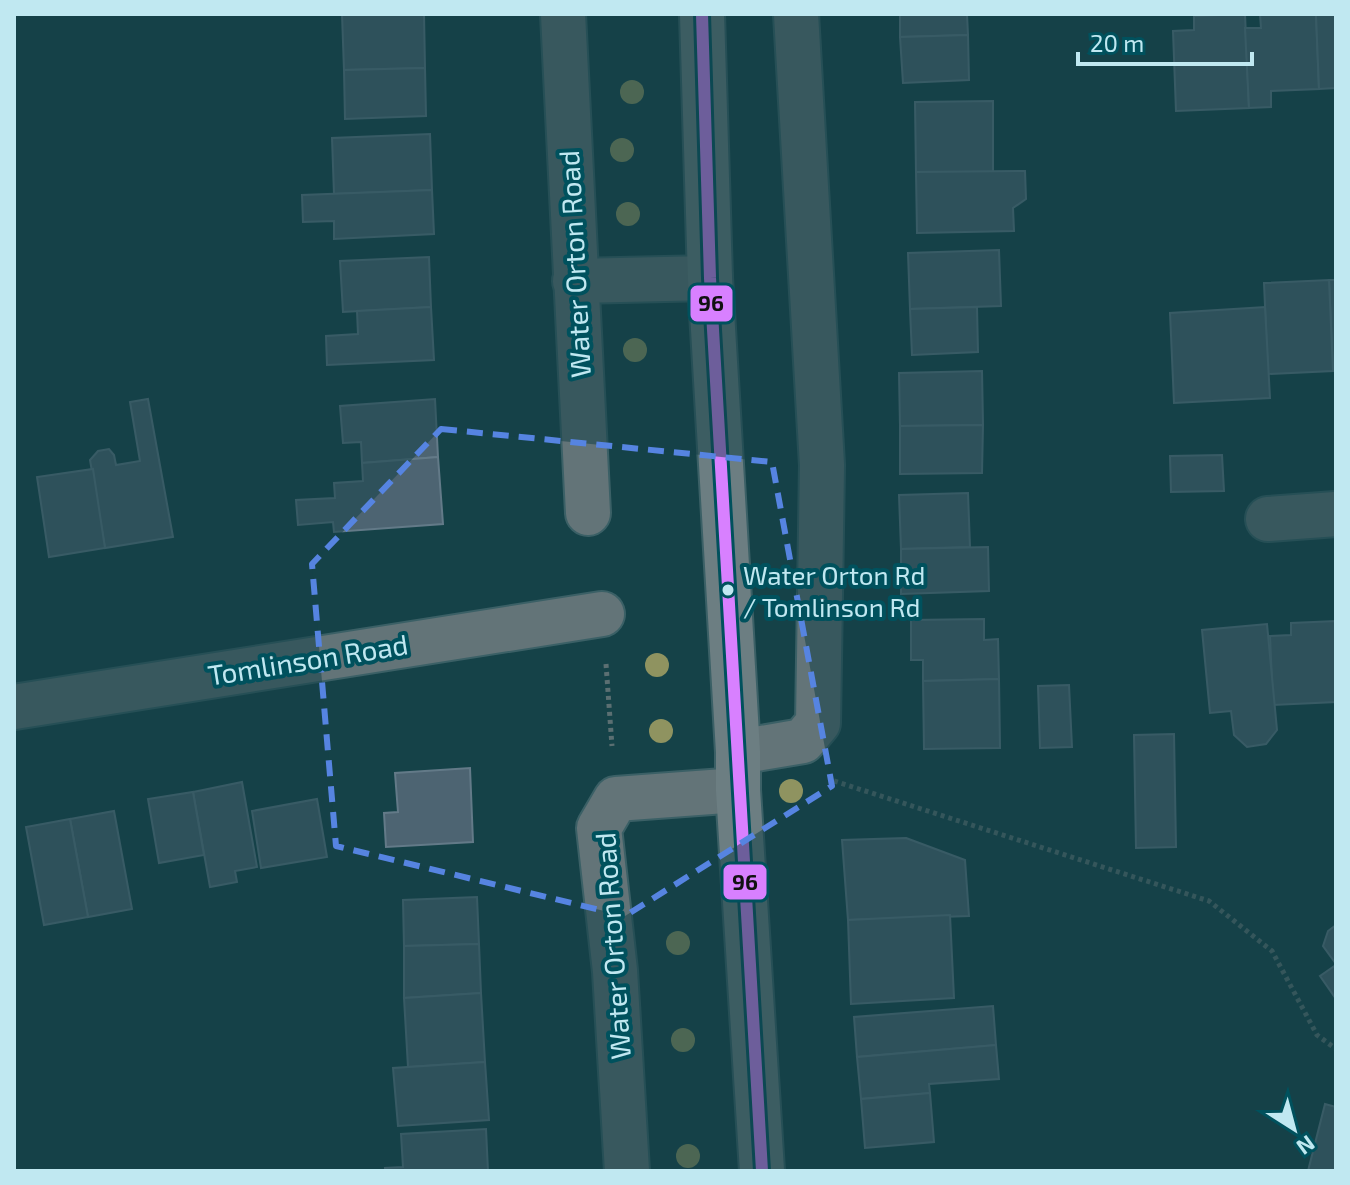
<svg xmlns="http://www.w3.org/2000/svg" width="1350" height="1185" font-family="'Exo 2',sans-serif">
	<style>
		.building { fill: #4d6472; stroke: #637a88; stroke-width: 2 }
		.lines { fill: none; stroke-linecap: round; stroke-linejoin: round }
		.minor-casing { stroke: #3b6066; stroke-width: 48 }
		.secondary-casing { stroke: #3b6066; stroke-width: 48 }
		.path { stroke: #5b6f72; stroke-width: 5; stroke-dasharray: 4 4; stroke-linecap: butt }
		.minor { stroke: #637478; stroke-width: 44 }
		.secondary { stroke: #6c7e82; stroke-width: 44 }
		.bus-1-casing { stroke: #00515d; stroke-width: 18 }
		.bus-1 { stroke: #d880ff; stroke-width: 12 }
		.tree { fill: #8f9360 }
		.marked { fill: none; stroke: #5684e1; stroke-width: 6; stroke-dasharray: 16 10; stroke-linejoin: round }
		.bus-dot { fill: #c0e8f1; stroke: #00515d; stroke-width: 3 }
		.labels { text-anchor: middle; stroke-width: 8; stroke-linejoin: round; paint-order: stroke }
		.bus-label { font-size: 26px; fill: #c0e8f1; stroke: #00515d; text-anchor: start }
		.street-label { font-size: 28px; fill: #c0e8f1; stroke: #00515d }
		.line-badge { stroke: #00515d; stroke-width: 3 }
		.pale-badge-label { font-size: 22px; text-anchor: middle; font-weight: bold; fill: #111 }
	</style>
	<rect width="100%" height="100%" fill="#154248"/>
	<g class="building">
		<path d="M342,14H424L425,68L344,70Z"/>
		<path d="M900,14H967L968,35L900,37Z"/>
		<path d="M1245,14L1249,108L1176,111L1173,31L1194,30V16Z"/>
		<path d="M1260,14H1316L1319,89L1271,91V107L1249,108L1245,28H1261Z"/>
		<path d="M1336,14V88L1319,89L1316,15Z"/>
		<path d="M968,35L969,80L903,83L900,37Z"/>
		<path d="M425,68L426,116L345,119L344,70Z"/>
		<path d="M993,101V172H916L915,102Z"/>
		<path d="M430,134L432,190L334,194L332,138Z"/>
		<path d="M1025,171L1026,199L1013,208L1014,231L917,233L916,172Z"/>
		<path d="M432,190L434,234L334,239V221L303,222L302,195Z"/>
		<path d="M999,250L1001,306L910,309L908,253Z"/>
		<path d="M429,257L431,307L343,312L340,261Z"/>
		<path d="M1329,280H1336V371H1333Z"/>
		<path d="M1329,280L1333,371L1268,374L1264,283Z"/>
		<path d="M431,307L434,360L327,365L326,336L358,334L357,311Z"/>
		<path d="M977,307L978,352L912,355L910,309Z"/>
		<path d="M1265,307L1270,398L1174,403L1170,313Z"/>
		<path d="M982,371L983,425L900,426L899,373Z"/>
		<path d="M148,399L173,537L105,548L90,460L98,451L109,449L114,455L116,465L140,461L130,402Z"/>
		<path d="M435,399L438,457L362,463L361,442L343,443L340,406Z"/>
		<path d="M983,425L982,473L900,474V426Z"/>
		<path d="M1222,455L1224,491L1171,492L1170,456Z"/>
		<path d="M438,457L443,524L334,532L333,522L298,525L296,500L335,498L334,483L363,481L362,463Z"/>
		<path d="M93,469L105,548L49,557L37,477Z"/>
		<path d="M968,493L970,547L901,549L899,495Z"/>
		<path d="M988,547L989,591L901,594V549Z"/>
		<path d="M984,619V640L998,639L999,679L923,681V660H911V620Z"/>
		<path d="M1336,621V702L1273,705L1270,636L1291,635V623Z"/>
		<path d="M1267,624L1277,730L1266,744L1247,747L1234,735L1231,711L1210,713L1202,630Z"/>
		<path d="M999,679L1000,748L924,749L923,681Z"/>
		<path d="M1069,685L1072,747L1040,748L1038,686Z"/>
		<path d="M1174,734L1176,847L1136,848L1134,735Z"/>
		<path d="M470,768L473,842L386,847L384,813L398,812L395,773Z"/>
		<path d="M242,782L257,867L235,871L237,882L210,887L193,792Z"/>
		<path d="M193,792L204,855L159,863L148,799Z"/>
		<path d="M317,799L327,857L261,868L252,811Z"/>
		<path d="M114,811L132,909L88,917L70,819Z"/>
		<path d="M70,819L88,917L44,925L26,827Z"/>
		<path d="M906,838L965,860L969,916L848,920L842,840Z"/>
		<path d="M477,897L479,944L404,946L403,900Z"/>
		<path d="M950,915L954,998L851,1004L848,920Z"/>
		<path d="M1336,925V964L1323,946L1328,931Z"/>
		<path d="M479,944L481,993L404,998V946Z"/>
		<path d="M1336,965V999L1320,976Z"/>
		<path d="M481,993L485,1062L408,1067L404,998Z"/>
		<path d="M993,1006L996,1045L857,1057L854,1017Z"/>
		<path d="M996,1045L999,1079L929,1084L930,1093L861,1099L857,1057Z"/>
		<path d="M485,1062L489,1120L398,1126L393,1068Z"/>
		<path d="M930,1093L934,1142L865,1148L861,1099Z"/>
		<path d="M1325,1104L1336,1107V1171H1308Z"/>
		<path d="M486,1129L488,1171H385V1168L403,1167L401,1134Z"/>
	</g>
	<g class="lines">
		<g class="minor-casing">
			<g id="minor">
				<path d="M563,14L588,513"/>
				<path d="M575,281L710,278"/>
				<path d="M1268,519L1336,514"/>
				<path d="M14,707L602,614"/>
				<path d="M738,752L803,741L818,723L822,465L796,14"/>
				<path d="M627,1171L615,971L599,828L616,799L738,790"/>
			</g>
		</g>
		<g class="secondary-casing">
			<path id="secondary" d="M702,14L710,278L738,752V790L762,1171"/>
		</g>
		<g class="path">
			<path d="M606,664L612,746"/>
			<path d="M834,781L1209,901L1272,951L1317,1035L1336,1049"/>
		</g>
		<use href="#minor" class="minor"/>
		<use href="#secondary" class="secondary"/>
		<g class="bus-1-casing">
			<path id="bus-1" d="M702,14L710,278L762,1171"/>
		</g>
		<use href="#bus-1" class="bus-1"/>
	</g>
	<g class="tree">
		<circle cx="632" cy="92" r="12"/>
		<circle cx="622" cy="150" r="12"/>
		<circle cx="628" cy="214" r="12"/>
		<circle cx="635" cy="350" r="12"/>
		<circle cx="657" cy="665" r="12"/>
		<circle cx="661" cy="731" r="12"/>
		<circle cx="791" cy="791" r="12"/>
		<circle cx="678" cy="943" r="12"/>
		<circle cx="683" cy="1040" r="12"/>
		<circle cx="688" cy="1156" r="12"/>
	</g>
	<path d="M0 0H1350V1185H0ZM441,429L772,462L832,786L625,916L336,846L312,564Z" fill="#154248" fill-opacity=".55" fill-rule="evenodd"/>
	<path class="marked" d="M441,429L772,462L832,786L625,916L336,846L312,564Z"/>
	<circle class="bus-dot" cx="728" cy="590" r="7"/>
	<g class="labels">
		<g class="bus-label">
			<text x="743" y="585">Water Orton Rd<tspan x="743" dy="32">/ Tomlinson Rd</tspan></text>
		</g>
		<g class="street-label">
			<text transform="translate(575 264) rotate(-93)" y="10">Water Orton Road</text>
			<text transform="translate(308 660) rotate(-9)" y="10">Tomlinson Road</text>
			<text transform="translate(613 946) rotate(-94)" y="10">Water Orton Road</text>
		</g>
	</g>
	<g class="line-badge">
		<rect x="689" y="284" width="45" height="39" rx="8" fill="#d880ff"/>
		<rect x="722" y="863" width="46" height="38" rx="8" fill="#d880ff"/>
	</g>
	<g class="pale-badge-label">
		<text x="711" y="311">96</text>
		<text x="745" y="890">96</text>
	</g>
	<rect width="1350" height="1185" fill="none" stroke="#c0e8f1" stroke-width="32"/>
	<g transform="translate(1294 1129) rotate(144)" stroke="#00515d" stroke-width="6" paint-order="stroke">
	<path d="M0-6L14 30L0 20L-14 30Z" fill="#c0e8f1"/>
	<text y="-12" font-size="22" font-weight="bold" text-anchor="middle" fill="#c0e8f1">N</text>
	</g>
	<path d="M1078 52v12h174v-12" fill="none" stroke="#c0e8f1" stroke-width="4"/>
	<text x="1090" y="52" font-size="24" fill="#c0e8f1" stroke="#00515d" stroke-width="6" paint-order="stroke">20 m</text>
</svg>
